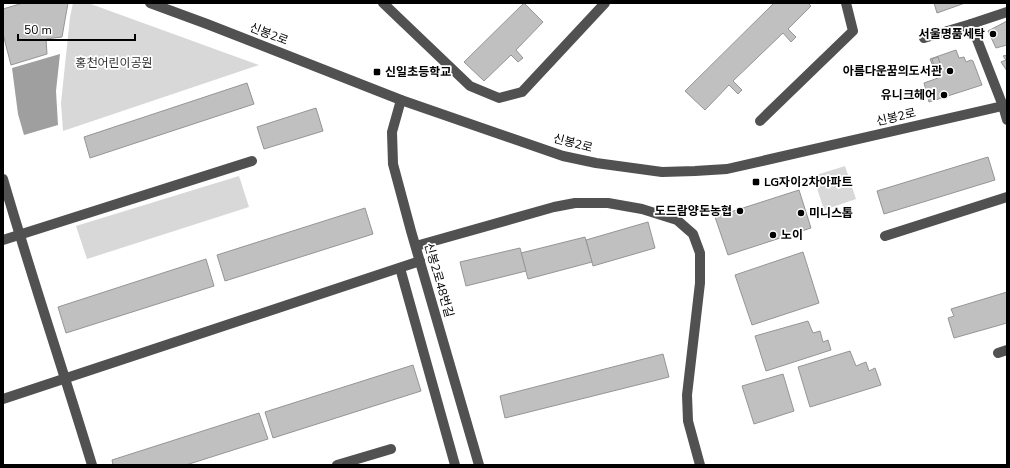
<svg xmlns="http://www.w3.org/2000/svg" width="1010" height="468" font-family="'Nunito Sans','Noto Sans KR',sans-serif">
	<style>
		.green { fill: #d8d8d8 }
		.water { fill: #9f9f9f }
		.building { fill: #c0c0c0; stroke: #959595 }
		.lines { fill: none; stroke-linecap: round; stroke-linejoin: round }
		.minor { stroke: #515151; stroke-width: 10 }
		.poi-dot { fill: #000; stroke: #fff; stroke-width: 1.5 }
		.labels { text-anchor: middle; stroke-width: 3.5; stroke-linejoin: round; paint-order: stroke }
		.street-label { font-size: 12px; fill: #000; stroke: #fff }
		.poi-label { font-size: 12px; font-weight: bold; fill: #000; stroke: #fff; text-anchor: end }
		.park-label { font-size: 12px; fill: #2f2f2f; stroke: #fff }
	</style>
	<rect width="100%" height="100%" fill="#fff"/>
	<g class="green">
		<path d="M73,3H88L259,65L63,131L61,103L70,17Z"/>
		<path d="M845,166L856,199L824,210L813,176Z"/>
		<path d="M239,176L249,207L87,259L76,226Z"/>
	</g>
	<path class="water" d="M60,54L56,91L58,125L24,135L18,114L12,68Z"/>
	<g class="building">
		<path d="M23,3H68L62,37L46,39L47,54L11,65L3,34V9Z"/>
		<path d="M524,3L543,22L516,50L523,58L518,62L511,55L484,81L464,62Z"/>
		<path d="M774,3H808L811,6L788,29L796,37L791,42L783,33L733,81L742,90L738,94L729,85L705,110L685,91Z"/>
		<path d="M934,3H965L937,13Z"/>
		<path d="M1007,21V45L996,48L988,31Z"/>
		<path d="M956,50L959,58L964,57L966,62L971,60L973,61L982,85L929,102L924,83L938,78L930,59Z"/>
		<path d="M1007,55V71L1001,62L1006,60L1003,56Z"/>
		<path d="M938,57L940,63L934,66L932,59Z"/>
		<path d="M247,83L254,104L90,158L84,137Z"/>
		<path d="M316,108L323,131L264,149L257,127Z"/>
		<path d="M988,157L995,180L884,214L877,191Z"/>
		<path d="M799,190L811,228L728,255L715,217Z"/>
		<path d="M365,208L373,234L225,281L217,255Z"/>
		<path d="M648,222L655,248L593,266L586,240Z"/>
		<path d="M585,237L592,262L528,279L521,253Z"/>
		<path d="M520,248L526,271L466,286L460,262Z"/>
		<path d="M803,252L819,303L752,325L735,275Z"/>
		<path d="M206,259L214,286L66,333L58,307Z"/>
		<path d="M1007,292V323L954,338L948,318L954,316L951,309Z"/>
		<path d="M808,321L813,333L820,331L823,342L828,340L831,350L766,371L755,336Z"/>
		<path d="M850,351L856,366L866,362L869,371L875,368L881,385L810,407L798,367Z"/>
		<path d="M663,354L669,377L505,418L500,396Z"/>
		<path d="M413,365L421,391L273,438L265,412Z"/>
		<path d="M783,374L794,411L754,424L742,386Z"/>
		<path d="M259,413L268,439L186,465H113L112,460Z"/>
	</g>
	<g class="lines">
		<g class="minor">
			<path d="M150,3L207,24L401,100L563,156L596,163L662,172L695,171L727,169L1007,105"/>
			<path d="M383,3L470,86L499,98L522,92L605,3"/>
			<path d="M1007,12L971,24L1003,106L1007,120"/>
			<path d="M924,38L971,24"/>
			<path d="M401,100L392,132L393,164L411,231L479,465"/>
			<path d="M760,121L853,31L846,3"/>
			<path d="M3,179C31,275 63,370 92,465"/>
			<path d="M885,236L1007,197"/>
			<path d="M3,240L252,161"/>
			<path d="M416,246L554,207L575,203H608L642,209L677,220L693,234L700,253V283L687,395L688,421L700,465"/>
			<path d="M400,268L455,465"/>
			<path d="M998,353L1007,350"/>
			<path d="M3,399L420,261"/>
			<path d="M337,465L391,449"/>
		</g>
	</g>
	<g class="poi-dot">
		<circle cx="993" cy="34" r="4"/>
		<circle cx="950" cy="71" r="4"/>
		<rect x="373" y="68" width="8" height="8" rx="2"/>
		<circle cx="944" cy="95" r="4"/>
		<rect x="752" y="178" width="8" height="8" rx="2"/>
		<circle cx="740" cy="211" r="4"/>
		<circle cx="801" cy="213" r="4"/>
		<circle cx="773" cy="235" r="4"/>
	</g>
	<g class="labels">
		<g class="street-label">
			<text transform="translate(269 34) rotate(21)" y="4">신봉2로</text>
			<text transform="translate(896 117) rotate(-13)" y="4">신봉2로</text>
			<text transform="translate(573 143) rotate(15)" y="4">신봉2로</text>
			<text transform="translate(439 280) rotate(74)" y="4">신봉2로48번길</text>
		</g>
		<g class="poi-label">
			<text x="985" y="38">서울명품세탁</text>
			<text x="942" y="75">아름다운꿈의도서관</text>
			<text x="385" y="76" text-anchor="start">신일초등학교</text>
			<text x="936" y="99">유니크헤어</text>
			<text x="764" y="186" text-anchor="start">LG자이2차아파트</text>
			<text x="732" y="215">도드람양돈농협</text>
			<text x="809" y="217" text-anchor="start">미니스톱</text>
			<text x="781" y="239" text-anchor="start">노이</text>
		</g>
		<g class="park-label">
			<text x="114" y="67">홍천어린이공원</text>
		</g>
	</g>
	<rect width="1010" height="468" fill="none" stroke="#000000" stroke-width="8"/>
	<path d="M18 34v6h117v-6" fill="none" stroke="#000000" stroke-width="2"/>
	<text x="24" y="34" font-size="12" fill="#000000" stroke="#ffffff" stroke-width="3" paint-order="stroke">50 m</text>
</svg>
